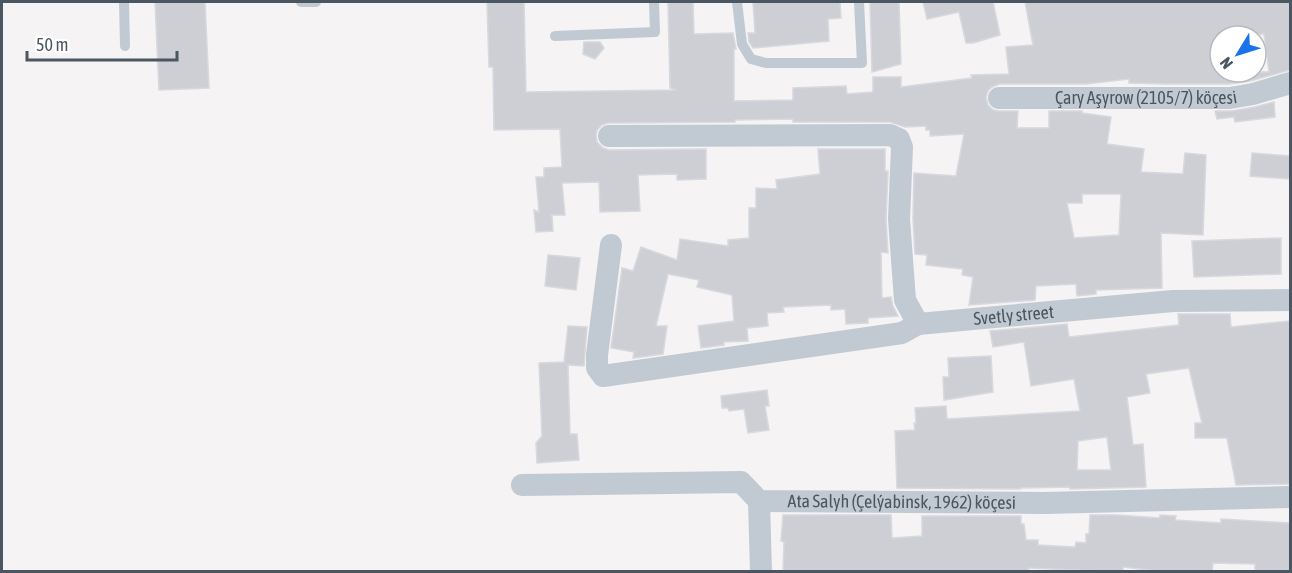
<svg xmlns="http://www.w3.org/2000/svg" width="1292" height="573" font-family="'Asap Condensed',sans-serif">
	<style>
		.building { fill: #cdcfd5; stroke: #d7d9de; stroke-width: 1.5; fill-rule: evenodd }
		.lines { fill: none; stroke-linecap: round; stroke-linejoin: round }
		.service { stroke: #c1cad2; stroke-width: 10 }
		.minor { stroke: #c1cad2; stroke-width: 22 }
		.labels { text-anchor: middle; stroke-width: 5; stroke-linejoin: round; paint-order: stroke }
		.street-label { font-size: 18px; fill: #4a5661; stroke: #fff }
	</style>
	<rect width="100%" height="100%" fill="#f5f3f3"/>
	<g class="building">
		<path d="M155,2H205L209,88L159,90Z"/>
		<path d="M487,2H524L526,92L676,90L670,88L668,2H693L694,34L733,33L736,49H734V101L793,100V88L846,86L847,94L873,92V77H901V87L972,78L971,75L1009,74L1006,47L1033,45L1025,2H1290V70L1250,81L1229,84H1165L1129,83V79L1086,84H999L992,87L988,91L986,97L988,105L993,110L998,111H1018L1017,128H1049V111H1082V113L1111,117L1107,144L1144,149L1141,172L1183,174L1185,153L1206,155L1203,235L1161,233L1162,288L1096,290V294L1077,296L1076,284L1036,286L1035,300L969,305L973,277L962,275L963,269L926,265L927,255L915,254L913,219L914,173L956,176L964,134L930,136V130H926V126L905,127L890,122H793V119L735,120V122L608,123L602,125L597,130L596,135L597,142L603,148L609,150L706,149V179L677,180V174L638,175L640,211L600,212L599,182L562,183L565,215H550L552,216L553,231L536,232L534,210L539,212L536,177H544V168L562,167L560,129L494,130L493,67H489ZM1264,34L1269,72H1220V35ZM1082,194H1121L1119,235L1074,238L1067,203H1082Z"/>
		<path d="M753,2H840L841,18L828,19L829,41L753,48L749,42L748,33H755Z"/>
		<path d="M870,2H899L901,64L872,72Z"/>
		<path d="M923,2H993L1000,35L973,43H966L959,12L927,19Z"/>
		<path d="M584,42H600L604,48L595,59L583,54Z"/>
		<path d="M1274,102L1275,117L1235,122L1234,117L1217,119L1215,111H1232L1255,107Z"/>
		<path d="M818,149H885V171H888L886,220L888,253L881,252L882,298L891,297L893,306L898,316L868,318V323L846,324L845,309L831,310V305L783,307L784,312L767,313L768,326L747,328L748,341L724,342V345L701,348L698,326L734,321L732,295L697,287L699,280L668,274L656,326H667L663,354L634,358H633L634,352L611,348L622,268L633,271L641,247L677,260L680,239L728,246V240L749,238V208H756V188L777,189L776,180L820,174Z"/>
		<path d="M1252,153L1290,156V179L1250,176Z"/>
		<path d="M1281,238V274L1194,277L1192,241Z"/>
		<path d="M548,255L580,258L576,290L545,286Z"/>
		<path d="M1178,314H1230L1231,327L1290,321V484L1236,485L1227,438H1195V423H1202L1189,368L1146,374L1150,393L1127,397L1133,445L1143,444L1146,487L1070,489V487L1020,488V489L897,488L895,431L915,430L914,423H916L915,408L946,406L947,419L1080,411L1074,379L1031,386L1024,342L993,347L990,331L1067,324L1069,337L1179,325ZM1107,437L1111,470H1077L1078,441Z"/>
		<path d="M568,326L587,327L584,366L568,365L570,434H577L579,460L537,463L536,443L542,436L539,363L564,362Z"/>
		<path d="M991,356L993,392L944,400L943,377H949L948,358Z"/>
		<path d="M767,390L769,406H765L769,430L748,433L744,409L729,411L728,408H722L721,396Z"/>
		<path d="M783,515H891L892,538L922,536V516H1021V524H1024L1026,540H1038V545L1075,547L1076,542L1086,543V534H1089L1090,515H1117L1160,518V515L1176,516L1175,520L1221,523V519L1290,523V572H1255V564L1213,563L1212,572H1166L1123,567V572L1028,568L1029,572H783L784,542L781,541Z"/>
	</g>
	<g class="lines">
		<g class="service">
			<path d="M124,2L125,46"/>
			<path d="M301,2H316"/>
			<path d="M737,2L742,44L751,59L766,63H862L859,2"/>
			<path d="M555,36L655,32L654,2"/>
		</g>
		<g class="minor">
			<path id="s1" d="M999,98H1230L1253,94L1290,83"/>
			<path id="s2" d="M609,136L890,135L899,139L902,147L899,219L905,300L918,324L1173,301L1290,300"/>
			<path d="M611,245L597,355V368L603,376L902,333L918,324"/>
			<path id="s3" d="M522,485L741,482L759,501L1044,503L1290,497"/>
			<path d="M759,501L761,572"/>
		</g>
	</g>
	<g class="labels">
		<g class="street-label">
			<text dy="6" stroke="none"><textPath href="#s1" startOffset="147">Çary Aşyrow (2105/7) köçesi</textPath></text>
			<text dy="6" stroke="none"><textPath href="#s2" startOffset="576">Svetly street</textPath></text>
			<text dy="6" stroke="none"><textPath href="#s3" startOffset="388">Ata Salyh (Çelýabinsk, 1962) köçesi</textPath></text>
		</g>
	</g>
	<rect width="1292" height="573" fill="none" stroke="#4a5661" stroke-width="6"/>
	<g transform="translate(1238 54) rotate(232)"><circle r="28" fill="#ffffff" stroke="#b7bbc0" stroke-width="1.5"/>
	<path d="M0-4.5L10 22L0 15L-10 22Z" fill="#1a73e8"/>
	<text y="-9" font-size="16" font-weight="bold" text-anchor="middle" fill="#4a5661">N</text>
	</g>
	<path d="M27 51v9h150v-9" fill="none" stroke="#4a5661" stroke-width="3"/>
	<text x="36" y="51" font-size="18" fill="#4a5661" stroke="#ffffff" stroke-width="4.5" paint-order="stroke">50 m</text>
</svg>
